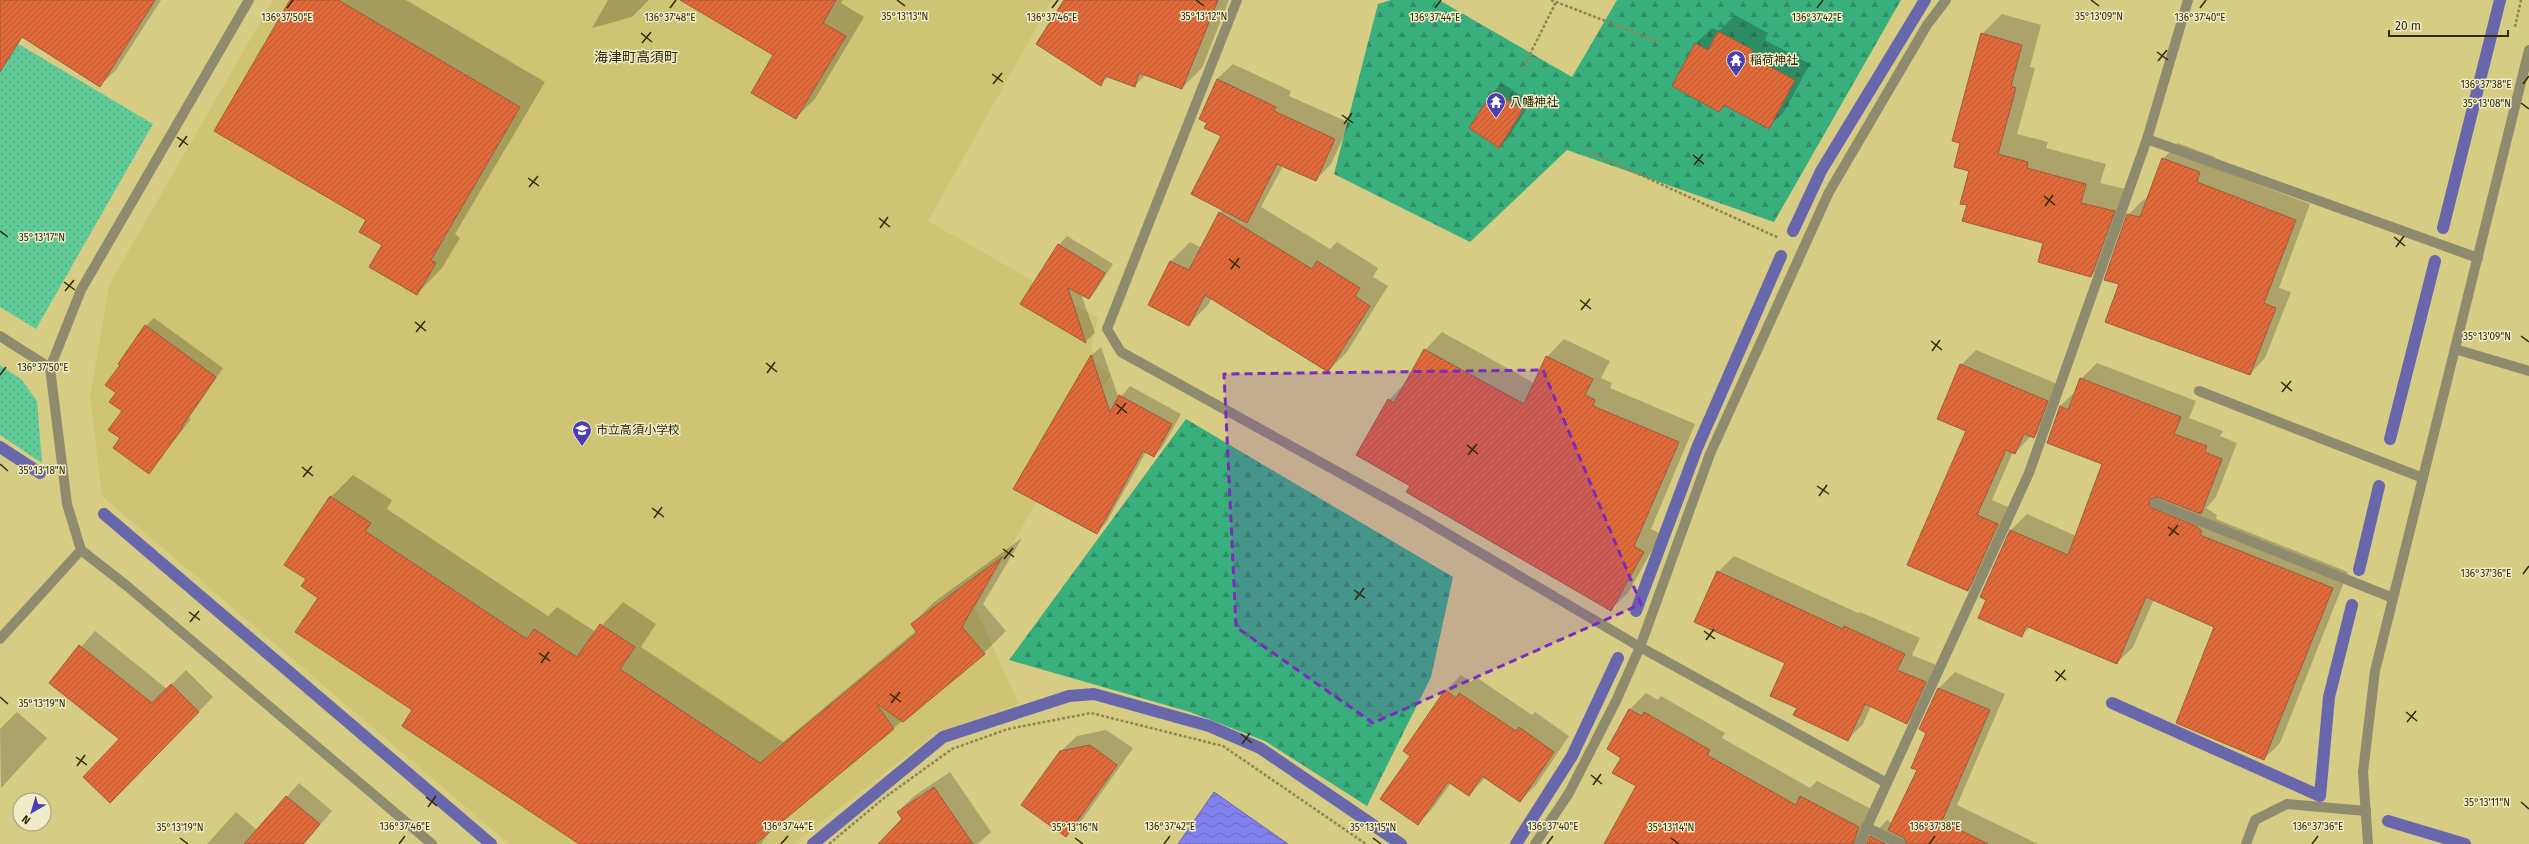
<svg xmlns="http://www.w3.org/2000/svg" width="2529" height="844" font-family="'Fira Sans','Noto Sans JP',sans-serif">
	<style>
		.built { fill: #cfc473 }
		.grass { fill: url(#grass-dots) }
		.forest { fill: url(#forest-firs) }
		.water { fill: url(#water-waves); stroke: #6967ac }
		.shadow { fill: #0003 }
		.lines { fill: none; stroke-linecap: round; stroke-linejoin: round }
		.stream { stroke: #6967ac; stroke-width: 12 }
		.building { fill: url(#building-hatch); stroke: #9c5b43 }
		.path { stroke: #8f8751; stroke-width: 2.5; stroke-dasharray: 3 2; stroke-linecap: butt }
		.minor { stroke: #8f8b6e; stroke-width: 10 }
		.marked { fill: #7b2cbf; fill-opacity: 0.2; stroke: #7b2cbf; stroke-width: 3; stroke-dasharray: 8 5; stroke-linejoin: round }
		.ticks { fill: none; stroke: #2e2a0c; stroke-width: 1.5 }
		.labels { text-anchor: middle; stroke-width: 3; stroke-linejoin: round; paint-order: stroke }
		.poi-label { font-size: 12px; fill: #2e2a0c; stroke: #f0ecc8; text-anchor: start }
		.quarter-label { font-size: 14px; fill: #2e2a0c; stroke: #f0ecc8 }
		.ticks-label { font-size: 10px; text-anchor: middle; fill: #2e2a0c; stroke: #f0ecc8; stroke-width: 3; stroke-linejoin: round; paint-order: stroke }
	</style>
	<defs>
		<pattern id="grass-dots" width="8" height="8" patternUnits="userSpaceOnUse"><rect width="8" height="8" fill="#61ca99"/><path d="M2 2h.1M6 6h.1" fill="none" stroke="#50a47b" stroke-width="1.8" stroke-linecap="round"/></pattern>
		<pattern id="forest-firs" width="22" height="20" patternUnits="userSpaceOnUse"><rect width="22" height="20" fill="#39af7d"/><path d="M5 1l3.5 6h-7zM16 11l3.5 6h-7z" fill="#308f65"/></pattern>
		<pattern id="water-waves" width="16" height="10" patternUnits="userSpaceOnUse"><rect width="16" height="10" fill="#8281f0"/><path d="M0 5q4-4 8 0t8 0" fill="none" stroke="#6b6ac1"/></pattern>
		<pattern id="building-hatch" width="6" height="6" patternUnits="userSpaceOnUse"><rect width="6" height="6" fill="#e16a3a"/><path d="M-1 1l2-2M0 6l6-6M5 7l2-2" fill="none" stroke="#b7572f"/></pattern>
	</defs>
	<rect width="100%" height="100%" fill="#d6cc84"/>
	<path class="built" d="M273,0H1052L928,221L1098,318L1091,346L1097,366L1111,374L975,608L1019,704L937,732L793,844H509L102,496L90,397L109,285Z"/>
	<g class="grass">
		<path d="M0,33L153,124L36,329L0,307Z"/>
		<path d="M0,365L22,380L37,401L42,463L0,435Z"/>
	</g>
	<g class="forest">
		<path d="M1391,0H1439L1572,77L1617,0H1901L1774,222L1567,150L1470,242L1334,174L1378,4Z"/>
		<path d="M1186,419L1453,577L1431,677L1367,806L1265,741L1190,712L1009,660Z"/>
	</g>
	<path class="water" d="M1214,792L1288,844H1178Z"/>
	<g class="shadow">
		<path d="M0,0H161L116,70L100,85L23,37L19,40L0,28Z"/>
		<path d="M291,0H406L545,82L455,234L460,238L442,268L417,294L368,219Z"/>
		<path d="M608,0H649L632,17L592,28Z"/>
		<path d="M682,0H843L841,3L864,17L815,99L795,118L774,55Z"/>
		<path d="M1066,0H1229L1202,68L1182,88L1146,74L1135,86L1109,76L1101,84Z"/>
		<path d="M2002,14L2041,25L2030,67L2035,68L2017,134L2048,142L2046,148L2106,164L2100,183L2134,191L2111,256L2091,276L2044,243L1968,205L1970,170L1961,142L1982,34Z"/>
		<path d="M1735,15L1768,33L1765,40L1810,64L1784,112L1768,127L1726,105L1719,111L1673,86L1696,43L1712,28L1719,31Z"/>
		<path d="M1233,64L1291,91L1289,96L1350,123L1331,164L1316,180L1283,166L1261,207L1330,249L1337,242L1378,268L1373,277L1388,286L1347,352L1328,371L1212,298L1208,305L1188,325L1149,304L1171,261L1190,242L1202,248L1223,209L1222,135L1208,122L1200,119L1217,79Z"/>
		<path d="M1502,83L1531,102L1507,139L1499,147L1471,128L1494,91Z"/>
		<path d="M2178,143L2215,157L2212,167L2310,204L2279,288L2291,292L2265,358L2250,374L2120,284L2128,215L2144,199L2147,200L2163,159Z"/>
		<path d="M1067,236L1113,264L1097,289L1089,298L1081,294L1095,333L1086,341L1022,303L1059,245Z"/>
		<path d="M154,318L223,368L189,418L191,419L148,473L121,438L123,411L118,392L122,365L146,326Z"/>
		<path d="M1442,332L1534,383L1547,357L1564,339L1610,361L1601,378L1612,383L1610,388L1695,424L1651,529L1661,534L1628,593L1610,610L1411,485L1389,400L1406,382L1425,350Z"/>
		<path d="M1101,347L1119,399L1130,386L1181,414L1163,446L1154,456L1146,452L1106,523L1097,533L1014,488L1091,356Z"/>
		<path d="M1976,350L2062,386L2049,422L2034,437L2031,436L2015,453L2013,452L1992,500L2013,509L1982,575L1967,590V431L1961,365Z"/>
		<path d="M2097,363L2196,401L2189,418L2223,431L2220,436L2237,443L2216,497L2206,508L2217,515L2216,519L2348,572L2280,743L2264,759L2216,627L2154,599L2133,647L2117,663L2030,627L2021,636L1988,599L1981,596L2011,530L2027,514L2076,536L2103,463L2060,406L2077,390L2081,379Z"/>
		<path d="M353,475L392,500L387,509L548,616L557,607L596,632L623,602L656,624L641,647L783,742L917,630L912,624L934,602L1022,538L983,604L1006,631L984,653L771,830L761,844H581L413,710L319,598L307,579L331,497Z"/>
		<path d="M1734,556L1858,613L1860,612L1920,638L1912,655L1941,667L1922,707L1907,723L1871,706L1863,724L1848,739L1798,708L1786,663L1718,572Z"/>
		<path d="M95,631L167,689L186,670L213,697L110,802L121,739L50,683Z"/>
		<path d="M1955,672L2005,694L1957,805L2038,844H1605L1638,785L1622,757L1608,749L1630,709L1646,693L1658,700L1661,696L1725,733L1722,738L1810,788L1817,781L1875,811L1868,827L1874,834L1887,820L1892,823L1918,770L1927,732L1920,729L1939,688Z"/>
		<path d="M1461,675L1471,682L1476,677L1532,715L1535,712L1569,736L1536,785L1520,801L1486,777L1469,795L1451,783L1433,808L1418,824L1411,755L1445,691Z"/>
		<path d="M17,712L47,738L1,788L0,729Z"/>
		<path d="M1106,730L1133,748L1082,820L1066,835L1060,752L1077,736Z"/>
		<path d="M950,772L991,832L978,844H879L903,819L898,812L914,796Z"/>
		<path d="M299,783L332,811L304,844H207L236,812L257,830Z"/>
	</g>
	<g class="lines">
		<g class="stream">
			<path d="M2443,228L2500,0"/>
			<path d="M1793,231L1821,171L1925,0"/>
			<path d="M2390,439L2435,261"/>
			<path d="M0,447L40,473"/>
			<path d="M104,514L491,844"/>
			<path d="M2359,570L2379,486"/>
			<path d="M1636,611L1697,448L1781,256"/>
			<path d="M2112,703L2320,796L2329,697L2352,605"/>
			<path d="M2388,821L2465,844"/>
			<path d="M813,844L943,737L1069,696L1094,694L1209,726L1260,748L1401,844"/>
			<path d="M1516,844L1572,756L1618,658"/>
		</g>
	</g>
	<g class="building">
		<path d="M0,0H155L100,87L22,37L0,72Z"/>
		<path d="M290,0H338L520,107L431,260L436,263L417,295L369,267L382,245L359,232L366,220L214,131Z"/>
		<path d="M680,0H836L823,23L846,36L796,119L751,93L773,55Z"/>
		<path d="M1064,0H1218L1182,89L1139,73L1135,87L1105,76L1101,86L1036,44Z"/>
		<path d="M1718,31L1753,50L1750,56L1795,80L1769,129L1724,105L1719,112L1672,86L1695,43L1708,50Z"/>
		<path d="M1981,33L2022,45L2011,86L2016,88L1998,154L2028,162L2027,168L2086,184L2081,203L2115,211L2091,277L2038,262L2043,243L1962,221L1967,205L1960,204L1969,171L1954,167L1960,143L1952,141Z"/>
		<path d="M1217,79L1276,107L1274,111L1335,139L1316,181L1277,164L1247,223L1191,194L1221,136L1204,128L1207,123L1199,119Z"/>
		<path d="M1493,91L1523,110L1499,148L1469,128Z"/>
		<path d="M2162,158L2200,172L2197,182L2296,220L2264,303L2276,308L2250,375L2105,322L2119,284L2104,280L2127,214L2140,217Z"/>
		<path d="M1219,212L1312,269L1317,261L1360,288L1355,296L1370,306L1328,372L1205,295L1189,326L1148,305L1170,261L1189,270Z"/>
		<path d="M1058,244L1105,273L1089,299L1068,288L1086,343L1020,304Z"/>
		<path d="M145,325L216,377L182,426L183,427L149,474L113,448L120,438L108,430L122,411L109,402L116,393L105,385L120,365L118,364Z"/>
		<path d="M1424,349L1524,404L1546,356L1593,379L1585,395L1595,400L1593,406L1679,442L1634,546L1644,552L1611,611L1406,492L1410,486L1356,455L1388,399L1394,403Z"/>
		<path d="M1091,355L1110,412L1119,395L1172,424L1154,457L1143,451L1097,534L1013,489Z"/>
		<path d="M1960,364L2048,401L2034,438L2024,434L2015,454L2006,450L1977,515L1998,524L1968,591L1907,565L1966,431L1937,419Z"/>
		<path d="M2080,378L2181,417L2174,434L2207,446L2205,452L2222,459L2201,514L2157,497L2149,500L2150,507L2196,526L2202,531L2200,535L2333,588L2264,760L2176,723L2214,627L2146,597L2117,664L2026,626L2022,637L1978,618L1986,600L1980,597L2010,530L2068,555L2102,464L2047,443L2060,406L2068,410Z"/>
		<path d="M330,496L371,523L365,531L527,639L534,629L577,657L600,624L635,647L620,669L760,763L917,633L911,624L1002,557L962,627L985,654L903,722L876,703L894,729L755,844H579L402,726L412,710L295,632L318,598L301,586L306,579L284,565Z"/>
		<path d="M1717,571L1843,629L1844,626L1905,654L1897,670L1926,682L1907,724L1865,704L1848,741L1793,715L1797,708L1770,696L1785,663L1694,622Z"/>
		<path d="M79,645L152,703L171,684L199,712L110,803L83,777L119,739L49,683Z"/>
		<path d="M1938,688L1990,710L1942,821L1988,844H1907L1904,838L1888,830L1917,770L1911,768L1926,733L1919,729Z"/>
		<path d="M1445,690L1456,698L1459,693L1516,731L1519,727L1554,752L1520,802L1482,776L1469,796L1448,782L1418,825L1380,799L1410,756L1403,751Z"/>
		<path d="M1629,709L1642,716L1644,712L1710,750L1707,755L1796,805L1800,796L1859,827L1853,844H1604L1636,786L1612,773L1621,758L1607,749Z"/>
		<path d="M1090,745L1117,765L1066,837L1021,805L1060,751Z"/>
		<path d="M934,787L973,844H878L902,819L897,812Z"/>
		<path d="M286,796L320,824L303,844H244Z"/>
		<path d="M1870,836L1886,844H1866Z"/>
	</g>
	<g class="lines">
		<g class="path">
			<path d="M1551,0L1660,42"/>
			<path d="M2515,27L2521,0"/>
			<path d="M1523,68L1556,2"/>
			<path d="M1588,151L1779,238"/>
			<path d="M829,844L884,798L952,749L1008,729L1091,713L1223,746L1366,844"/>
		</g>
		<g class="minor">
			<path d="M249,0L81,290L50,368L67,504L81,550L127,586L432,844"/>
			<path d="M1237,0L1107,329L1121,352L1414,514L1640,647L1885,782"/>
			<path d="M2147,139L2478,258"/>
			<path d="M0,336L50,368"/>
			<path d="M2455,349L2529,371"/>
			<path d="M2199,391L2423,478"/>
			<path d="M2155,503L2393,598"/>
			<path d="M0,639L81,550"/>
			<path d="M1866,827L1901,844"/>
			<path d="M1535,844L1569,793L1616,701L1640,647L1710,454L1829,192L1927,25L1946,0"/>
			<path d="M1859,844L2029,473L2147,139L2188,0"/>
			<path d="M2246,844L2255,820L2287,804L2366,811"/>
			<path d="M2368,844L2363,772L2375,671L2529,50"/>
		</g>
	</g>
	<path class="marked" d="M1543,370L1641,604L1373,723L1236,627L1224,374Z"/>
	<path class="ticks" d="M897,0L905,6M1196,0L1204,6M2091,0L2099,6M287,8L293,0M670,8L676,0M1052,8L1058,0M1435,8L1441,0M1817,8L1823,0M2200,8L2206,0M641,33L652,42M642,43L651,32M2157,52L2168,60M2158,61L2167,50M992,74L1003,82M993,84L1002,73M2523,84L2529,76M2521,103L2529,109M1342,115L1353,123M1344,124L1352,113M177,137L188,145M179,147L187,136M1693,155L1704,164M1694,165L1703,154M528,178L539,186M529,187L538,176M2044,196L2055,205M2045,206L2053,195M879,218L890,227M880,228L888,217M0,231L8,237M2394,237L2405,246M2396,247L2404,236M1229,259L1240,268M1231,269L1239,258M64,282L75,290M65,291L74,280M1580,300L1591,309M1581,310L1590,299M415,322L426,331M416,332L425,321M2521,336L2529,342M1931,341L1942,350M1932,351L1940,340M766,363L777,372M767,373L775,362M0,375L6,367M2281,382L2292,391M2282,392L2291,381M1116,404L1127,413M1117,414L1126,403M1467,445L1478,454M1468,455L1477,444M0,464L8,471M302,467L313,476M303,477L312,466M1817,486L1829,494M1819,496L1827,485M652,508L664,517M654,518L662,507M2168,527L2179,535M2169,536L2178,525M1003,549L1014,557M1004,559L1013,548M2523,574L2529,566M1354,590L1365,598M1355,600L1364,588M189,612L200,620M190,622L199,611M1704,631L1715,639M1706,640L1714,629M539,653L550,661M541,663L549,652M2055,671L2066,680M2056,681L2065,670M890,694L901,702M0,697L8,704M891,703L900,692M2406,712L2417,721M2407,722L2416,711M1241,734L1252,743M1242,744L1250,733M76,757L87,765M77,766L85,755M1591,775L1602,784M1593,785L1601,774M426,797L437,806M2521,802L2529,809M428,807L436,796M180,838L188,844M1075,838L1083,844M1373,838L1381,844M1671,838L1679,844M399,844L405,836M781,844L788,836M1164,844L1170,836M1547,844L1553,836M1929,844L1935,836M2312,844L2318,836"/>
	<defs>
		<g id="temple-pin" transform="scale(1)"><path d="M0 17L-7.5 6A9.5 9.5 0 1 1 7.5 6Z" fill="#4b3eb5" stroke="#f0ecc8"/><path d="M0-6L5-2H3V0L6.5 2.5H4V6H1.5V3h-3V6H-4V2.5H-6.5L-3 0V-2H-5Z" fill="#fff"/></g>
		<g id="school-pin" transform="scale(1)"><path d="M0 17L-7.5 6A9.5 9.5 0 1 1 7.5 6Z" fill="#4b3eb5" stroke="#f0ecc8"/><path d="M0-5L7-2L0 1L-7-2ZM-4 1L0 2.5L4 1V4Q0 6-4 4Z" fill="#fff"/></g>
	</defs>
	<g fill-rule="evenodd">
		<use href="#temple-pin" x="1736" y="60"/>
		<use href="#temple-pin" x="1496" y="102"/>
		<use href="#school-pin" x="582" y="430"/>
	</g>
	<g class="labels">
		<g class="poi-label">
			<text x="1750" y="64">稲荷神社</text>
			<text x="1510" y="106">八幡神社</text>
			<text x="596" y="434">市立高須小学校</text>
		</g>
		<g class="quarter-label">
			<text x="636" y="62">海津町高須町</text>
		</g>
	</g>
	<g class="ticks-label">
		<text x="905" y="20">35°13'13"N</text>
		<text x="1204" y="20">35°13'12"N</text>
		<text x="2099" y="20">35°13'09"N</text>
		<text x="287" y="21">136°37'50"E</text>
		<text x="670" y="21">136°37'48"E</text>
		<text x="1052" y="21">136°37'46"E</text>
		<text x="1435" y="21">136°37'44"E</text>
		<text x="1817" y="21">136°37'42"E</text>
		<text x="2200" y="21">136°37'40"E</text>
		<text x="2486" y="88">136°37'38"E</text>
		<text x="2487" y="107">35°13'08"N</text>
		<text x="42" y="241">35°13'17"N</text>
		<text x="2487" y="340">35°13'09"N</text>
		<text x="43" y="371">136°37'50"E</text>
		<text x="42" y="474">35°13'18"N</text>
		<text x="2486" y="577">136°37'36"E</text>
		<text x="42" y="707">35°13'19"N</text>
		<text x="2487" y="806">35°13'11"N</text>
		<text x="405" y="830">136°37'46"E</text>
		<text x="788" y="830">136°37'44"E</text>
		<text x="1170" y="830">136°37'42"E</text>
		<text x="1553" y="830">136°37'40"E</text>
		<text x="1935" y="830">136°37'38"E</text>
		<text x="2318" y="830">136°37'36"E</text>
		<text x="180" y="831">35°13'19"N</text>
		<text x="1075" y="831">35°13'16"N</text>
		<text x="1373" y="831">35°13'15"N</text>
		<text x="1671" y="831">35°13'14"N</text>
	</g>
	<g transform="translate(32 812) rotate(218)"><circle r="19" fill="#f0ecc8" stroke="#a29e7d"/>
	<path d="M0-3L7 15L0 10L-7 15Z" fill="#4b3eb5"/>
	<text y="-6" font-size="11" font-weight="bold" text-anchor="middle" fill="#2e2a0c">N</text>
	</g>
	<path d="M2389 30v6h119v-6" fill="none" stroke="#2e2a0c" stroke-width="2"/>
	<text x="2395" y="30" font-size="12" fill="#2e2a0c" stroke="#f0ecc8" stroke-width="3" paint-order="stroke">20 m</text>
</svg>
